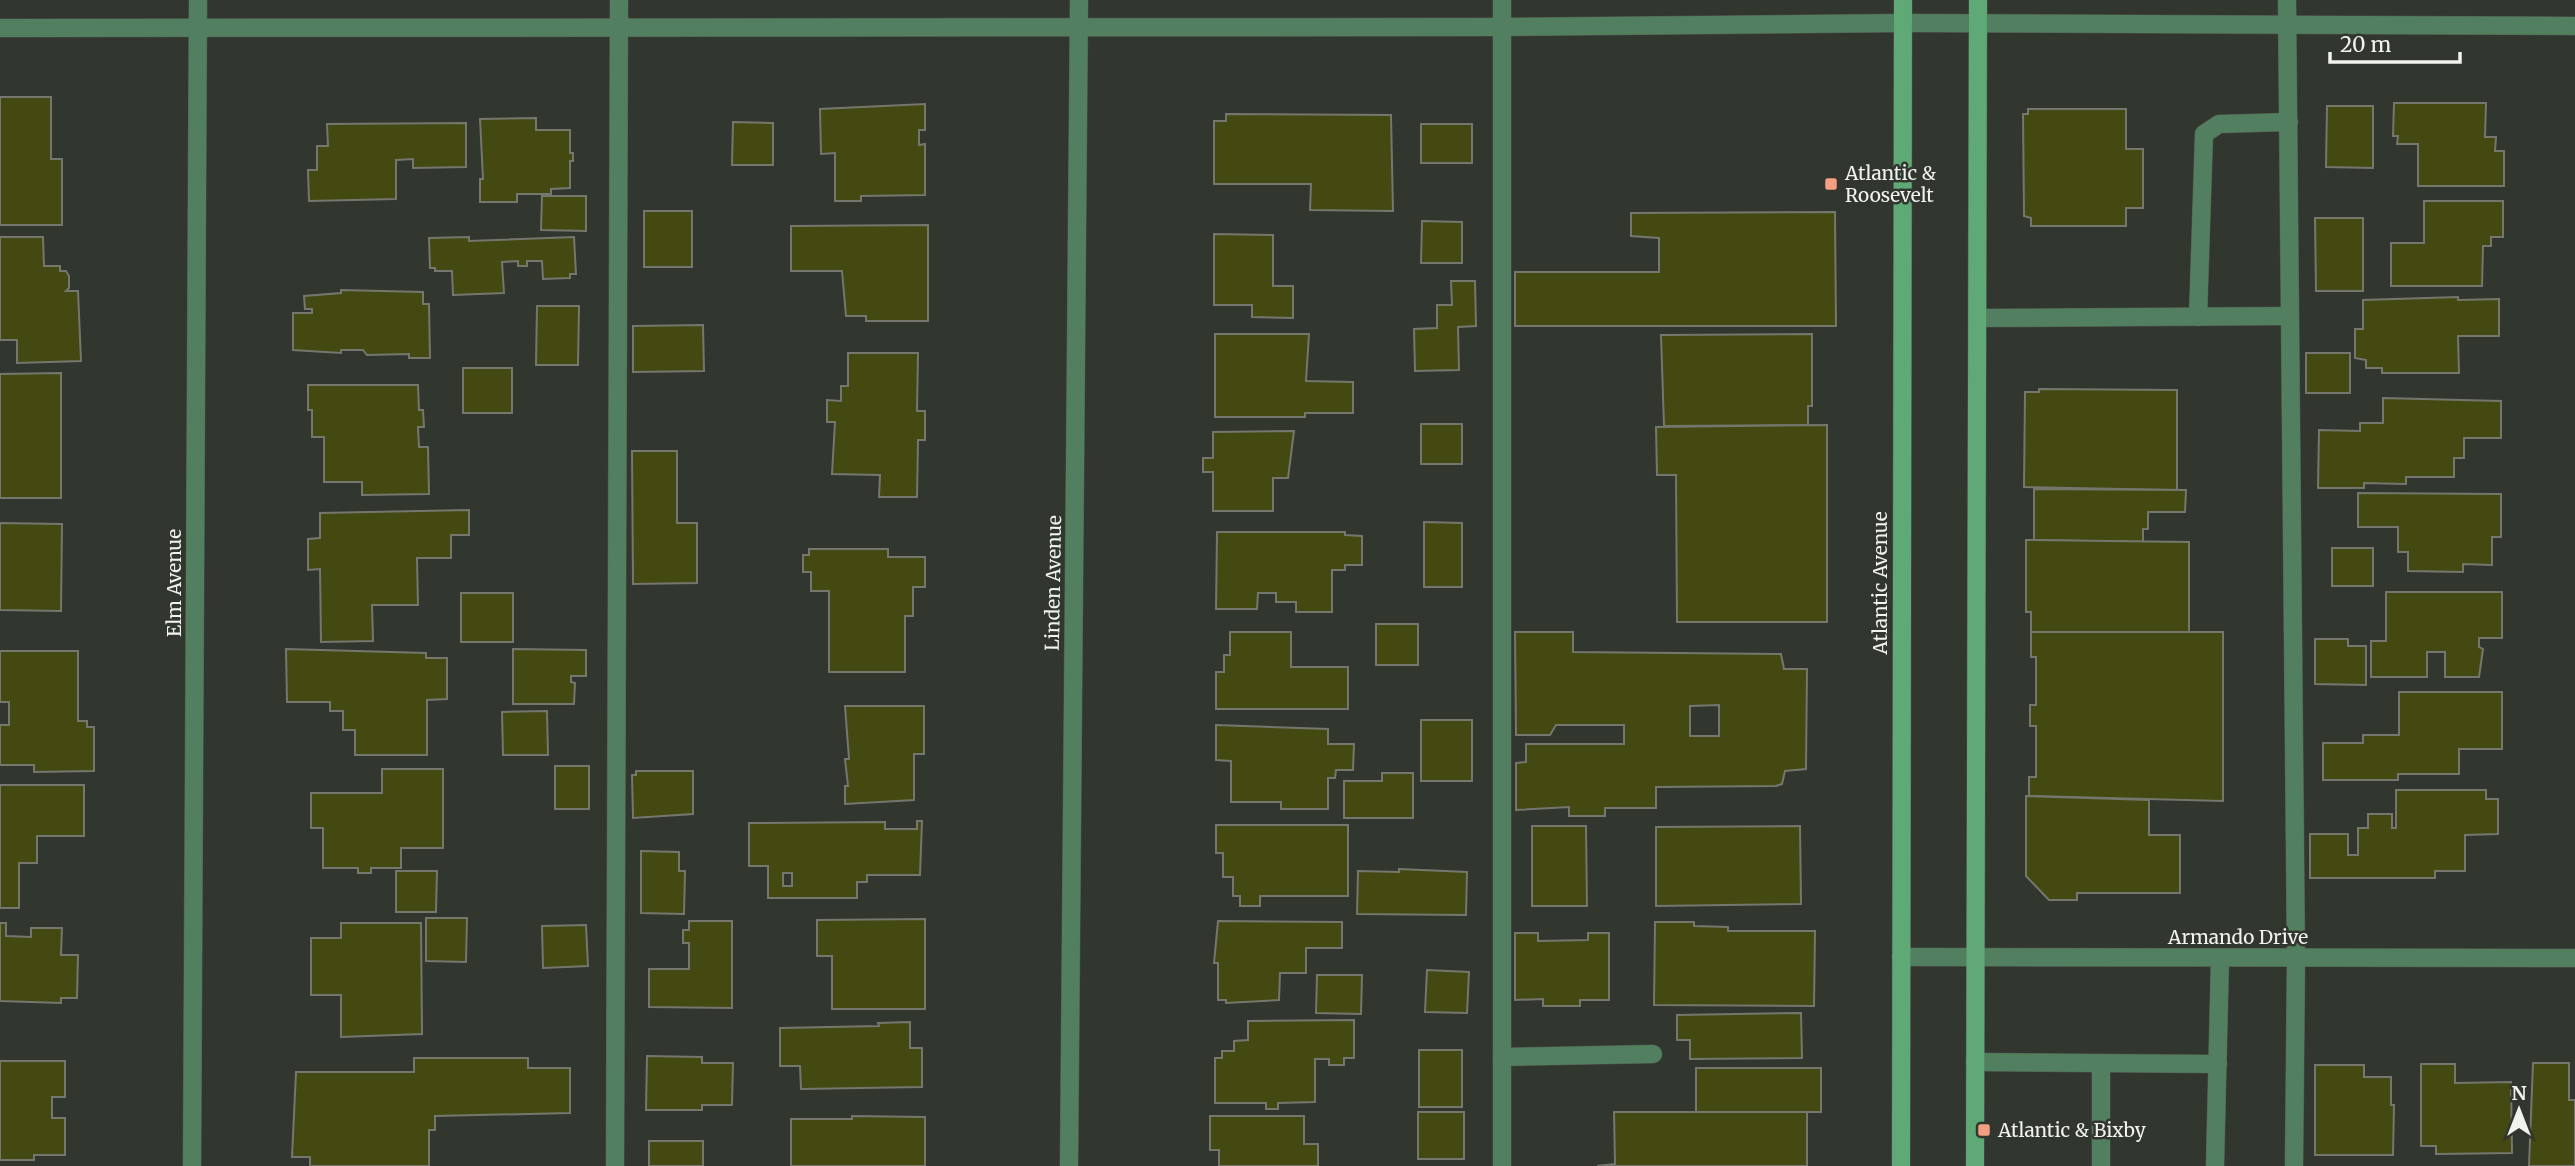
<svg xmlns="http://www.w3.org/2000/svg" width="2575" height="1166" font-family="Merriweather,serif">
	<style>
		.building { fill: #434911; stroke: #75776e; stroke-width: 2; fill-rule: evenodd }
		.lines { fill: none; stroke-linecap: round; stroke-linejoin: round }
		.lane-casing { stroke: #50544e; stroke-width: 19 }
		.street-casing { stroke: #50544e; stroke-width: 19 }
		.secondary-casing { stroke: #50544e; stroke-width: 19 }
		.lane { stroke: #527f5f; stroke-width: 18 }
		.street { stroke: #527f5f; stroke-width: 18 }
		.secondary { stroke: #5fa976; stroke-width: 18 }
		.poi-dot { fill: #f39f82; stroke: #31362f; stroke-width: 2.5 }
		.labels { text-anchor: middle; stroke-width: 5; stroke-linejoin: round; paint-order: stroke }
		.poi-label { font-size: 19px; fill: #f0f3ee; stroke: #31362f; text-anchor: start }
		.street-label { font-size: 19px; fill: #f0f3ee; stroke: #31362f }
	</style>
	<rect width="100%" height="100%" fill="#31362f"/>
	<g class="building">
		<path d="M0,97H51V159H62V225H0Z"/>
		<path d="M2394,103H2486L2485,137H2496L2495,151H2504V186H2418V144H2397L2398,136H2393Z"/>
		<path d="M925,104V130H919V145L925,144V195L861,196V201H835V153L821,154L820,109Z"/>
		<path d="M2327,106H2373V168L2326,167Z"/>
		<path d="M2028,109H2126V149H2143V208H2126V226H2031V218L2024,216L2023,114H2028Z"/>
		<path d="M1226,114L1391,115L1393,211L1310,210L1311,184H1214V121H1226Z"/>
		<path d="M536,118V130H570V153H573V161H570V188L551,189V194H517V202H480V179H483L480,119Z"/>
		<path d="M733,122L773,123V165H732Z"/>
		<path d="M466,123V167L413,168V159L396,160V199L309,201L308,170H317V146H328L327,124Z"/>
		<rect x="1421" y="124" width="51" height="39"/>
		<path d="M542,196H586V231L541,230Z"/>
		<path d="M2424,201H2503V237H2491V246H2483L2482,286H2391V243H2424Z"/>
		<rect x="644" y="211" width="48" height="56"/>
		<path d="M1835,212L1836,326H1515V272H1659V238L1631,236V213Z"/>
		<path d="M2315,218H2363V291H2316Z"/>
		<path d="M1422,221L1462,222V263H1421Z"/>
		<path d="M928,225V321H866V316H846L842,271H791V226Z"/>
		<path d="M1214,234L1273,235V286H1293V318L1252,317V305H1214Z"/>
		<path d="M0,237H43L44,266H60V271H66L69,276V288L66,291H78L81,361L17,363V340H0Z"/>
		<path d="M469,237V241L574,237L576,274H570V278L543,279L542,261H527V266H518V261L502,262L504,293L453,295L452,271H435V268H430L429,238Z"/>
		<path d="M1451,281H1475L1476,326L1458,327L1459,370L1415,371L1414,329L1437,328V305H1452Z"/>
		<path d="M341,290L423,292V304H429L430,358H409V354L367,355L363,350H341V353L293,350V313H312V309H305L304,296L341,293Z"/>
		<path d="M2458,297V300L2499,299V336H2458L2459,373H2382V368H2366V360L2355,358V329H2363V300Z"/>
		<path d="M537,306H579L578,365H536Z"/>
		<path d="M703,325L704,371L633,372V326Z"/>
		<path d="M1215,334H1309L1306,381L1353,382V413H1305V417H1215Z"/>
		<path d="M1812,334V406H1808V425L1664,426L1661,335Z"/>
		<path d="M848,353H918L917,411H925V440H918L917,497H879L880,475L832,474L835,422H827V400L841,401V386H848Z"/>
		<rect x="2306" y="353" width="44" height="40"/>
		<rect x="463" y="368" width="49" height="45"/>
		<path d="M61,373V498H0V374Z"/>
		<path d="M308,385H418L419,410H423L424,427H418L419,447H428L429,494L362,495V482H324V437H312V410H308Z"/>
		<path d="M2039,389L2177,390V490L2024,487L2025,392H2039Z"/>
		<path d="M2383,398L2501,401V438H2464V458H2454V477H2406V484L2364,483V488H2318L2319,430L2360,431V423H2383Z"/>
		<rect x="1421" y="424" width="41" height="40"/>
		<path d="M1827,425V622H1677L1676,475H1657L1656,427Z"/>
		<path d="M1294,431L1288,478H1273V511H1213V472H1203V458H1213V432Z"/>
		<path d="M632,451H677V523H697V583L633,584Z"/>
		<path d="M2034,489L2186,490L2185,512H2148V529H2143V542L2034,540Z"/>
		<path d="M2358,493L2501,494V537H2492V565L2463,564V572L2408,571V552H2398V527H2358Z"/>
		<path d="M469,510V535H451V558H417L418,605H372L373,641L321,642L320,569L308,570V539L320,538V513Z"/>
		<path d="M1424,522L1462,523V587H1424Z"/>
		<path d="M0,523L62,524L61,611L0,610Z"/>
		<path d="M1217,532H1345V535L1362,536V565H1345V570H1332V612H1296V602H1276V593H1258L1257,609H1216Z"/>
		<path d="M2026,540L2189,542V632H2031V612H2026Z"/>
		<rect x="2332" y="548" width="41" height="38"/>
		<path d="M809,549H888V557H925V587H913V616H905V672H829V591H811V572H803V555H809Z"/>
		<path d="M2386,592H2502V638H2479V647L2483,649L2479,677H2445V652H2427V677H2371V641H2386Z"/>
		<rect x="461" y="593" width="52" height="49"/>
		<rect x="1376" y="624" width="42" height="41"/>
		<path d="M1230,632H1291V667H1348V709H1216V672H1224V655H1230Z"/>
		<path d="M1515,632H1573V652L1781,654L1784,669H1807L1806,769L1785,771L1782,784L1776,786L1656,787V808H1605V816H1569V807L1516,810V763L1526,762V744H1624V725H1556L1550,735H1516ZM1719,705V736H1690V706Z"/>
		<path d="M2031,632H2223V801L2029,796V777H2036V726H2030V705H2036V657H2031Z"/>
		<path d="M2315,639H2348V646H2366V685L2315,684Z"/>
		<path d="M286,649L426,653V658H447V699L427,700V755H355V730H343V711H330V702H287Z"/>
		<path d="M513,649L586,650V676H571V682L575,683L574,704H513Z"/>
		<path d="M0,651H78V721H87V727H94V771L34,772V765H0V725H9V702H0Z"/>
		<path d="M2399,692H2502V749H2459V774H2398V780H2323V743H2363V735H2399Z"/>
		<path d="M845,706H924V754H914V800L845,804V786H848L845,759H849Z"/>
		<path d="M547,711L548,755H503L502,712Z"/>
		<rect x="1421" y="720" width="51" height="61"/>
		<path d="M1216,725L1328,729V744H1354L1353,770H1336L1335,778H1328V809H1281V802H1231V761L1216,760Z"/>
		<rect x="555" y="766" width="34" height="43"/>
		<path d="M382,769H443V848H401V868H371V873H358V868H323V828H311V793H382Z"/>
		<path d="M636,771H693V814L633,818L632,775H636Z"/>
		<path d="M1382,773H1413V818H1344V781H1382Z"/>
		<path d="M0,785H84V836H37V863H19V908H0Z"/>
		<path d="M2396,790H2486V799H2498V834L2465,835V871H2435V878H2310V834H2348V855H2358V828H2368V814H2392V828H2396Z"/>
		<path d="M2026,796L2149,800V835H2180V893H2077V900H2049L2026,876Z"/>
		<path d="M917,821H922L920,875H867V882H857V898H768V866H749V823L885,822V829H917ZM783,873H792V886H783Z"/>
		<path d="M1216,825H1348V896H1260V906H1240V896H1233V877H1223V853H1216Z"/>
		<path d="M1532,826H1586L1587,906H1532Z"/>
		<path d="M1800,826L1801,904L1656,906V827Z"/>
		<path d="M641,851L679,852V871H685L684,914L641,913Z"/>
		<path d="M1399,869L1467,872L1466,915L1357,914L1358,871L1399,872Z"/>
		<path d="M396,871H437L436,912H396Z"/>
		<path d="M426,918H467L466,962L426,961Z"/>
		<path d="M925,919V1009H832V956H817V920Z"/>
		<path d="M689,921H732V1008L649,1007V969H689V943H683V930H689Z"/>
		<path d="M1218,921L1342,922V948H1306V973H1280L1279,1000L1226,1003V1000H1218V963H1214Z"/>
		<path d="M1655,922H1694V926L1728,927V931H1815L1814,1006L1654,1005Z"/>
		<path d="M0,923H6V936L31,937V928H62L61,955H78L77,998H61V1003L0,1001Z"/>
		<path d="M341,923H421L422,1034L341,1037V995H311V938H341Z"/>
		<path d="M586,925L588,966L543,968L542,926Z"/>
		<path d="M1515,933H1538V941L1588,940V933H1609V1000H1580V1006H1543V999L1515,1000Z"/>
		<path d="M1427,970L1469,972L1467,1013L1425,1012Z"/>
		<path d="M1317,975H1362L1361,1014L1316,1013Z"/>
		<path d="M1801,1013L1802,1058L1690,1059V1040H1677V1015Z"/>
		<path d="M1354,1020V1058H1344V1065H1329V1059H1315V1102L1278,1103V1109H1266V1103H1215V1058H1222V1051H1234V1041L1248,1040V1021Z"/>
		<path d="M910,1022V1048H922V1087L801,1089L800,1066H780V1028L879,1026L878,1023Z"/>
		<rect x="1419" y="1050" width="43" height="57"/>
		<path d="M647,1056L702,1057V1063H733L732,1105H702V1110H646Z"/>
		<path d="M414,1058H528V1068H570V1113L435,1116V1130H429V1166H310V1157H292L296,1072H414Z"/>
		<path d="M0,1061H65V1097H52V1118H65V1155H34V1160H0Z"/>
		<path d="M2533,1063H2569V1100H2575V1166H2529Z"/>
		<path d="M2421,1064H2455V1083L2511,1082L2512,1153L2436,1154V1146H2421Z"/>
		<path d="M2315,1065H2364V1077H2391V1105H2394L2393,1155H2315Z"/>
		<rect x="1696" y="1068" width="125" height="44"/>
		<rect x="1418" y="1112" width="46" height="47"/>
		<path d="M1614,1112H1807V1166H1597L1615,1164Z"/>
		<path d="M852,1116L925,1117V1166H791V1119H852Z"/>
		<path d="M1210,1116H1304V1144H1318V1166H1219V1150H1210Z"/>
		<rect x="649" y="1141" width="54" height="25"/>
	</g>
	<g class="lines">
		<g class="lane-casing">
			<g id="lane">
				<path d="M1502,0V1166"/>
				<path d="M2287,0L2296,958L2294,1166"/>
				<path d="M2198,317L2204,134L2219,124L2289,122"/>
				<path d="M1978,318L2290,316"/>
				<path d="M1502,1057L1653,1054"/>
				<path d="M1975,1062L2218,1064"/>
				<path d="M2101,1063V1166"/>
				<path d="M615,1166L619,0"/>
				<path d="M2215,1166L2220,958"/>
			</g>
		</g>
		<g class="street-casing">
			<g id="street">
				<path d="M0,28L1502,27L1903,23L2575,26"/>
				<path d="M1901,957L2575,958"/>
				<path d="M192,1166L198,0"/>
				<path d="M1069,1166L1079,0"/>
			</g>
		</g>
		<g class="secondary-casing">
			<g id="secondary">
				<path d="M1901,1166L1903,0"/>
				<path d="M1975,1166L1978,0"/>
			</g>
		</g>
		<use href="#lane" class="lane"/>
		<use href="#street" class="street"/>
		<use href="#secondary" class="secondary"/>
	</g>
	<g class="poi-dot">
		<rect x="1824" y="177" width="14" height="14" rx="3.5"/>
		<rect x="1977" y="1123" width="14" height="14" rx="3.5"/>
	</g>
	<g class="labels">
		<g class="poi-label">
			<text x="1845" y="180">Atlantic &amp;<tspan x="1845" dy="22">Roosevelt</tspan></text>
			<text x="1998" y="1137">Atlantic &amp; Bixby</text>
		</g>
		<g class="street-label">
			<text transform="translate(174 583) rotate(-90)" y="7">Elm Avenue</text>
			<text transform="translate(1053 583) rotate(-89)" y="7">Linden Avenue</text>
			<text transform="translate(1880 583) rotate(-90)" y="7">Atlantic Avenue</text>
			<text x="2238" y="944">Armando Drive</text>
		</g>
	</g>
	<g transform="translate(2519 1110)" stroke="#31362f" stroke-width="5" paint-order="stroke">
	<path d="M0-5L12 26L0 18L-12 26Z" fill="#f0f3ee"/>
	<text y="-10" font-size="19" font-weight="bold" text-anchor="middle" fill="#f0f3ee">N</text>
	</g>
	<path d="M2330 52v10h130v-10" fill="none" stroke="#f0f3ee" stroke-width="3.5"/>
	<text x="2340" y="52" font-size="21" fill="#f0f3ee" stroke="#31362f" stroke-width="5" paint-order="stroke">20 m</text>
</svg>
